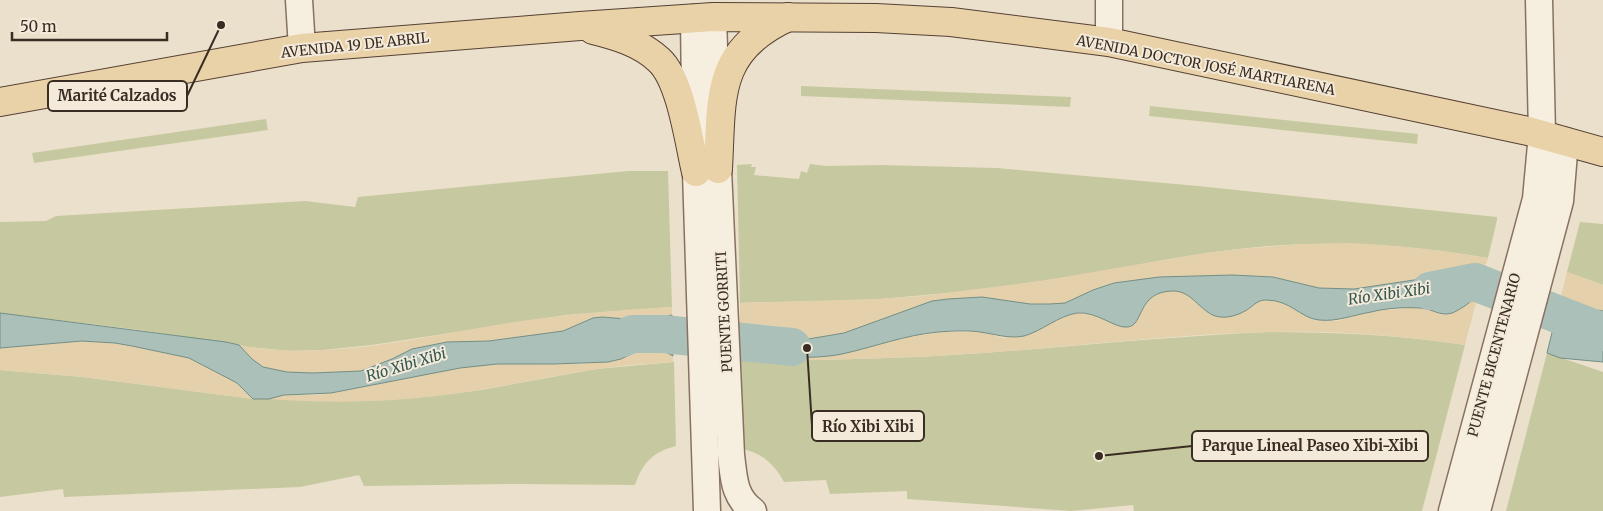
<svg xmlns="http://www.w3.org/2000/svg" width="1603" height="511" font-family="Merriweather,serif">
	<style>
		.green { fill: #c6c9a0 }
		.sand { fill: #e4d1ac }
		.water { fill: #abc0b9; stroke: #728e85 }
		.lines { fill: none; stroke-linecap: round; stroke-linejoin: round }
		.river { stroke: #abc0b9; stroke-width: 38 }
		.minor-casing { stroke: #877261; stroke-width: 29 }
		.major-casing { stroke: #554134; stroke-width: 30 }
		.minor { stroke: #f6eede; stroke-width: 26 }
		.major { stroke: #e9d1a8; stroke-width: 28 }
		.labels { text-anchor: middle; stroke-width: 4; stroke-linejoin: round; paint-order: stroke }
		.street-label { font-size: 14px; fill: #392c23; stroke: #f3eada }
		.water-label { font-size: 15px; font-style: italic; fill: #345752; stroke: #f3eada }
		.leader { fill: none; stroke: #392c23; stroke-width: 2 }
		.callout-dot { fill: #392c23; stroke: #f3eada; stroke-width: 2 }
		.callout { fill: #f3eada; stroke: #392c23; stroke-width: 2 }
		.callout-label { font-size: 15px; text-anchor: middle; font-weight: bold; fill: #392c23 }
	</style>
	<rect width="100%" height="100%" fill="#ebe0cb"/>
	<g class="green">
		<path d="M801,86L1071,97L1070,107L801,96Z"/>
		<path d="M1150,106L1418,134L1417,144L1149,116Z"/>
		<path d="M266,119L268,130L34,163L32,153Z"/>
		<path d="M752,164L751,167H756L754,175L799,179L801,171L807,173L810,164L826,166L882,165L997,168L1198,186L1497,217V220L1488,258C1405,244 1323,239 1239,249C1173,256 1108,272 1041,281C988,289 934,295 880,299C833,302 786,301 740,303L737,165Z"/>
		<path d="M628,171H668L672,307L566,315L372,345L323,350L290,351L249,347L140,330L0,313V222L46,221L56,216L305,201L355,207L358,197Z"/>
		<path d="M1580,222L1603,224V285L1567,272Z"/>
		<path d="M1269,332C1335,332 1400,335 1465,345L1422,511H1134L1133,505L1071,511L907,499V491L830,494L826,480L784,482C774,464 763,454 743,449L741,361C822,360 902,359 983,353C1078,346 1174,336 1269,332Z"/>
		<path d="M1547,353L1603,372V511H1506Z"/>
		<path d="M674,362L676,446C653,452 643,462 635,485L516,484L364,486L359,475L300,487L64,497L63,489L0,497V370L83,377L246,398L340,401L387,400L434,396L481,390L596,369Z"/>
	</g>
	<g class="sand">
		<path d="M1348,243C1395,245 1441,250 1488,258L1484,270L1470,268H1454L1421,279L1354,289L1319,288L1273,277L1232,275L1159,277L1114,283L1093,290L1065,303L1050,304H1030L982,297L948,299L932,301L844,333L790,341L752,334L740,323V303L877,299L922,296L1041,281L1205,253L1239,249L1304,244Z"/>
		<path d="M1567,272L1603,285V311L1559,304Z"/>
		<path d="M1176,290L1190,296L1210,315L1245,311L1259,300H1265L1279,301L1290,305L1316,320L1337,321L1373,311L1422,307L1439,314L1445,315L1461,308L1478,295L1465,345C1417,338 1368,333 1319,332C1206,330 1095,345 983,353C902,359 822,360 741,361V350L753,357H801L842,354L891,340L941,332L978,331L1004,338L1026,335L1047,324L1076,313L1097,315L1124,327L1134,324C1148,302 1146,292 1176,290Z"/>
		<path d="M672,307V315L637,322L627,319L602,317L593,318L563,331L489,341L447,342L412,349L392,359L361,371L313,373L287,372L263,367L252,359L239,345C326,361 416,338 502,324C558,315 615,310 672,307Z"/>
		<path d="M82,341L115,343L189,358L237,383L253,399L83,377L0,370V348Z"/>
		<path d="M642,349L662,350L673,356V362C648,364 623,365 598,369C543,377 490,390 436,396C381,403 324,403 269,399C293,392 310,397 332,393C387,384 441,367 497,364C542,362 601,371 642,349Z"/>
	</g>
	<g class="water">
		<path d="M1454,268H1470L1484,270C1483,277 1482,288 1478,294C1475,300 1458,311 1452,313C1439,317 1432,308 1420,308C1404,307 1387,308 1371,312C1353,315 1337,322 1319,320C1300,318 1291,300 1266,300C1256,300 1253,307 1245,311C1238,315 1228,318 1221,317C1201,316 1194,290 1172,291C1137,292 1144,325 1128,327C1115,329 1097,311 1077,313C1058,316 1042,331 1024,336C1008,339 995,334 980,332C967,330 951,331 938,332C905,335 874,347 842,354C823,358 803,357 784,358C767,358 756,360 741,350L740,323L752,334L781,340H802L844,333L932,301L948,299L982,297L1030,304H1050L1065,303L1093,290L1114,283L1159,277L1232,275L1273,277L1319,288L1354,289L1421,279Z"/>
		<path d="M1559,304L1603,311V362L1560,358L1547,353Z"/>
		<path d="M0,313L226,342L239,345L252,359L263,367L287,372L313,373L361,371L392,359L412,349L447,342L489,341L563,331L593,318L602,317L627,319L637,322L672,315L673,356L662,350L642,349L621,359L608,362L554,364H497L460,368L331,393L284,395L269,399H253L237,383L189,358L132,346L115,343L82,341L0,348Z"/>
	</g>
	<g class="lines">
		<g class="river">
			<path d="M1430,291L1475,282L1603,332"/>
			<path d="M623,338L632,334H663L792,347"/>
		</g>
		<g class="minor-casing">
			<g id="minor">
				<path d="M299,0L302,48"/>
				<path d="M1109,0V42"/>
				<path d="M713,17L716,108"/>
				<path d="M694,18L696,172L707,511"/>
				<path d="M717,147L731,455C734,477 733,496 753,511"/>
				<path d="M1452,511L1536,199L1542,134L1539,0"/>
				<path d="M1477,511L1560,201L1565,141"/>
			</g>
		</g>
		<g class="major-casing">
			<g id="major">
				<path d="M593,30C617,36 641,43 659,60C681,80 689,142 696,172"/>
				<path d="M0,102L302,48L580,26L713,17L876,18L951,22L1109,42L1528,131L1603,152"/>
				<path d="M718,169C722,98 714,51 788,17"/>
			</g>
		</g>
		<use href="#minor" class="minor"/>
		<use href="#major" class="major"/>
	</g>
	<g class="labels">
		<g class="street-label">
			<text transform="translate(355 45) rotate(-6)" y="5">AVENIDA 19 DE ABRIL</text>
			<text transform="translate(1206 65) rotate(11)" y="5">AVENIDA DOCTOR JOSÉ MARTIARENA</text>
			<text transform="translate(724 312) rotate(-93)" y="5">PUENTE GORRITI</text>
			<text transform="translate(1494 355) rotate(-75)" y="5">PUENTE BICENTENARIO</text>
		</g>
		<g class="water-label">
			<text transform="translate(1389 294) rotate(-8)" y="5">Río Xibi Xibi</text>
			<text transform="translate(406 365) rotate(-17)" y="5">Río Xibi Xibi</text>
		</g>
	</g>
	<path class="leader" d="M221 25L187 96M807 348L812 426M1099 456L1192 446"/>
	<g class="callout-dot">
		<circle cx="221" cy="25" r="5"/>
		<circle cx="807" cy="348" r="5"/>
		<circle cx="1099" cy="456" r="5"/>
	</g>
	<g class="callout">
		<rect x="48" y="81" width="139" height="30" rx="5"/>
		<rect x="812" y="411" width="112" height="30" rx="5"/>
		<rect x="1192" y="431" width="236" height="30" rx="5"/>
	</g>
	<g class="callout-label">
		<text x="117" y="101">Marité Calzados</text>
		<text x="868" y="432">Río Xibi Xibi</text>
		<text x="1310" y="451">Parque Lineal Paseo Xibi-Xibi</text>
	</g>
	<path d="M12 32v8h155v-8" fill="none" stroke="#392c23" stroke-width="2.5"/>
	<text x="20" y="32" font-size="15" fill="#392c23" stroke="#f3eada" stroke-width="4" paint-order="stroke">50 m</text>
</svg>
